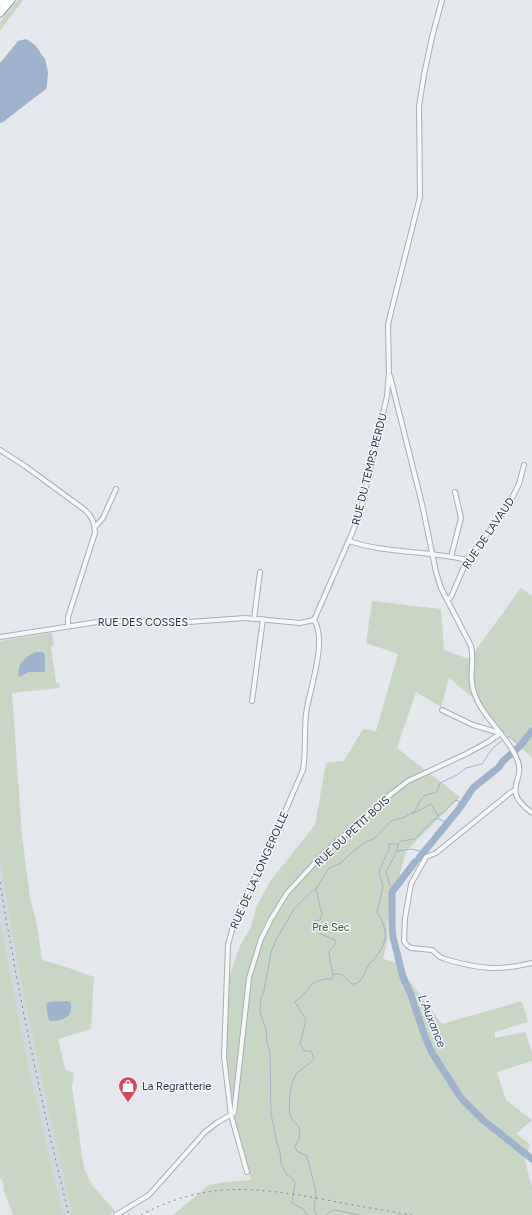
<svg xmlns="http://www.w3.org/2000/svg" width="532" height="1215" font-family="Figtree,sans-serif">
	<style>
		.built { fill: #d2d6de }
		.green { fill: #c9d6c5 }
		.water { fill: #9fb4cc }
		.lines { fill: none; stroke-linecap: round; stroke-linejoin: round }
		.stream { stroke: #9fb4cc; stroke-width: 1 }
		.river { stroke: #9fb4cc; stroke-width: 7 }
		.street-casing { stroke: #a9aeb7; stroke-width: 6 }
		.highway-casing { stroke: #8b94a3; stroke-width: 9 }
		.street { stroke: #f7f8fa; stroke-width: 4 }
		.highway { stroke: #fff; stroke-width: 7 }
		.rail { stroke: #7d8696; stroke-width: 1; stroke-dasharray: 2 4; stroke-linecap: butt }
		.labels { text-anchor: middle; stroke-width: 3; stroke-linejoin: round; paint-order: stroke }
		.street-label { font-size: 11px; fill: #2b3445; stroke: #f4f6f9 }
		.park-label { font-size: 11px; fill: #3f6138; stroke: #f4f6f9 }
		.poi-label { font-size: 11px; fill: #2b3445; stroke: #f4f6f9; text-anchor: start }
		.water-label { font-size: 12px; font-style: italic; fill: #34527a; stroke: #f4f6f9 }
	</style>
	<rect width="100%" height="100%" fill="#e4e7ec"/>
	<path class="built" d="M0,860L14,946L26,1006L48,1108L72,1215H63L26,1055L0,919Z"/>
	<g class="green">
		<path d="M18,0H23L0,31V22Z"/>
		<path d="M521,588L532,596V758L502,730L472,697L449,678L441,707L416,692L397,748L460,797L406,851L387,923L388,938L383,959L402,964L408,979L442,1024L522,1001L528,1022L495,1032V1038L525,1032L532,1052V1061L497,1072L506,1100L532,1120L516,1134L530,1144L525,1161L532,1186V1215H173L209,1185L224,1182L251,1180L234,1116L227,1056V1016L229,977L240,946L251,927L256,907L271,880L315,825L326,763L344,761L363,729L376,731L398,654L366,643L372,601L441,609L444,650L469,659Z"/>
		<path d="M51,633L52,634L54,645L51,647L56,683H59L60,688L12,693L22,835L30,898L37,925L42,960L69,968L94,977L91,1029L58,1039L65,1069L74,1073L72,1087L84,1168L92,1185L115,1211L110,1215H72L48,1108L26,1006L14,946L0,860V641Z"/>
		<path d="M0,919L26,1055L63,1215H13L3,1189L4,1185L0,1177Z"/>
	</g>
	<g class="water">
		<path d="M26,39L35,45L45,59L48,72L47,85L46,89L3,122L0,123V63L18,41Z"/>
		<path d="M36,652H43L45,655V671L44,672H29L19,677C16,664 26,656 36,652Z"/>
		<path d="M67,1001L70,1002C75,1017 63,1021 50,1021L48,1018L46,1004L50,1002Z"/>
	</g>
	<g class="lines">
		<g class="stream">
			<path d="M507,738L509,736L520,746"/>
			<path d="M412,814L431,804L438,816"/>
			<path d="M438,816C446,812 449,805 456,800L463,803"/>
			<path d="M397,851L412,849L423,852"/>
			<path d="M392,892L386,872L397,851L398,844L401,841L415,839L433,820L437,818L445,822L449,820"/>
			<path d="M333,975L334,974H341L352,984C355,984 357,984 360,981C364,977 365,970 369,965C375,957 384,949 385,938C386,929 382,919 377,912L383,887L379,871L387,853L389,851V844H398"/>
			<path d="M307,1215L303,1209L292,1203L295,1183L292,1178L286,1174L281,1163L280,1152L277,1144L274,1127L271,1115L270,1052L267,1043L266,1029L261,1016L260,1010L261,998L264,991L271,952L276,940L294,909L310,893L315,889"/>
			<path d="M317,1215L314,1209L316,1192L308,1160L306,1155L298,1152L295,1147L299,1139L300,1129C298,1125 294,1122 292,1119C286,1110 291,1080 297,1073C302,1068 311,1064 314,1058L311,1051H304L300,1044L306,1020L295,1002L303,995L312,984L324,979H332L333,975L329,954L330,950L336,944L335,940C323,934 315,935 314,921L320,920L322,915L316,889L329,868L341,863L352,852L367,841L374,839L391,821L405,817L415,811L420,801L425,795L437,792L440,783L457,775L466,768L482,764L492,749L504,739"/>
			<path d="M326,1215L334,1210L360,1215"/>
		</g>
		<g class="river">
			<path d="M419,858L459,809L473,788L499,767L503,761L520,746L532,731"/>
			<path d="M415,862L392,892V928L393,937L403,977L411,995L423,1031L431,1051L461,1098L483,1120L532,1159"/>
		</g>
		<g class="street-casing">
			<g id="street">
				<path d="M390,376L422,504L436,572L441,588L471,646C475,662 468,677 474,692C482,718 507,734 517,759C527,782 499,788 532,813"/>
				<path d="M0,450L25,466L85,510C92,516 95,523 95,533L68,617V625"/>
				<path d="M95,527L103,518L116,489"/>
				<path d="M349,541C387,554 428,550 467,560"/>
				<path d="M451,557L461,518L455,492"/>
				<path d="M448,599L451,597L467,560L507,508L519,484L524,465"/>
				<path d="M254,619L260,572"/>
				<path d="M314,620L353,531L361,509L387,396L389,372L388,325L391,312L420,197L419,106L424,75L432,37L442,0"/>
				<path d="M0,637L104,621L189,622L245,618L300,623L314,620"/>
				<path d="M252,701L263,619"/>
				<path d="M442,710L473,725L500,733"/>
				<path d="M515,790L511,792L436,853L426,857L411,884L405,918L404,941L407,945L411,948L432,950L440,957L445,959C478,969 499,971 532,963"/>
				<path d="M247,1172L231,1115L224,1057L228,945L234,923L241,906L269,848L303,770C306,752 304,733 306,714C309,690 328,641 314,620"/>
				<path d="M116,1215L149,1195L205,1132L218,1122L234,1113L249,978L261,939L271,919L287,893L324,853L391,794L408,781L466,754L488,742L501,733"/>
			</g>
		</g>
		<g class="highway-casing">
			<g id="highway">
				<path d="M0,3L3,0"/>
				<path d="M0,13L11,0"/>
			</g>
		</g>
		<use href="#street" class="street"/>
		<use href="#highway" class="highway"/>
		<g class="rail">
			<path d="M0,882C18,994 42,1105 69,1215"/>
			<path d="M141,1215C205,1181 254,1187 322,1199C352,1205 382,1210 412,1215"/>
		</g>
	</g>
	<defs>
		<g id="shop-pin" transform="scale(1)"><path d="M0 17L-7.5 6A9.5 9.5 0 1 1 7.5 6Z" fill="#d1495b" stroke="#f4f6f9"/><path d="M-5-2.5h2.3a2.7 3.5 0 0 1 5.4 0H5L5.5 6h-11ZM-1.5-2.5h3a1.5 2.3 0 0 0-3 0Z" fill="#fff"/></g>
	</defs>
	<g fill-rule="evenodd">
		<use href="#shop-pin" x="128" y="1086"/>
	</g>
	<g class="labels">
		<g class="street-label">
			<text transform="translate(369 469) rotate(-76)" y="4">RUE DU TEMPS PERDU</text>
			<text transform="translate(488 533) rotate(-56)" y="4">RUE DE LAVAUD</text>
			<text x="143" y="626">RUE DES COSSES</text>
			<text transform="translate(352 831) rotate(-43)" y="4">RUE DU PETIT BOIS</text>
			<text transform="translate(259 870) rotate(-66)" y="4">RUE DE LA LONGEROLLE</text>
		</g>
		<g class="park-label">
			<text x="331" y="931">Pré Sec</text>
		</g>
		<g class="poi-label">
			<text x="142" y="1090">La Regratterie</text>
		</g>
		<g class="water-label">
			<text transform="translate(432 1021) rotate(68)" y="4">L’Auxance</text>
		</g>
	</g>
</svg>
